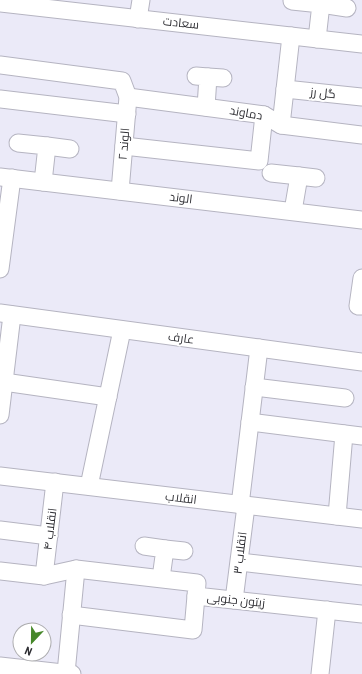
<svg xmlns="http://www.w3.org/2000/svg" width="362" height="674" font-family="'Roboto Condensed',Cairo,sans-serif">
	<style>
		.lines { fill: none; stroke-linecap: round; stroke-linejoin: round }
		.minor-casing { stroke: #b5b4c1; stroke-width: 19 }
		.minor { stroke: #fff; stroke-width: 17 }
		.labels { text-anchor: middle; stroke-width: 4; stroke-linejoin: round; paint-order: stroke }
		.street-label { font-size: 12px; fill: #2f2f34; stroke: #fff }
	</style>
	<rect width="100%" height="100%" fill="#ebeaf8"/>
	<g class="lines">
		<g class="minor-casing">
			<g id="minor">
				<path d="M292,1L321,4L317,39"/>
				<path d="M0,3L362,44"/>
				<path d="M321,4L347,8"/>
				<path d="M138,19L141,0"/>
				<path d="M0,65L122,81L128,97L120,191"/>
				<path d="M196,76L208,77L206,107"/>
				<path d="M208,77L223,78"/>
				<path d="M285,89L362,97"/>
				<path d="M128,97L264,115L281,125L362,135"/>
				<path d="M0,99L127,114"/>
				<path d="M281,125L291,36"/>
				<path d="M18,143L47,146L43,182"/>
				<path d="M47,146L70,149"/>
				<path d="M124,146L259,161L264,115"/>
				<path d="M271,173L299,176"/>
				<path d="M0,177L362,220"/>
				<path d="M293,211L299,176L316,178"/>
				<path d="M0,269L12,178"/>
				<path d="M362,278L358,306H362"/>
				<path d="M0,313L362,362"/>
				<path d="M4,382L108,397"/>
				<path d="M254,387L345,398"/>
				<path d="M0,415L12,315"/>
				<path d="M250,422L362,436"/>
				<path d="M0,476L362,519"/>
				<path d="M89,486L122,330"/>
				<path d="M240,505L259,348"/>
				<path d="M337,516L344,434"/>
				<path d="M0,530L49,536"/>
				<path d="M144,546L165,549L161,578"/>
				<path d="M165,549L184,551"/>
				<path d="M240,562L362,576"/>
				<path d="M0,571L44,576L76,569L197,583L196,596L362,614"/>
				<path d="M44,576L55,482"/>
				<path d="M234,600L246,506"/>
				<path d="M71,615L193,630L196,596"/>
				<path d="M0,666L72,674"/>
				<path d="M66,673L76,569"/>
				<path d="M320,674L327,610"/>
			</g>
		</g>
		<use href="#minor" class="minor"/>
	</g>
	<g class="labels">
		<g class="street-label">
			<text transform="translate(181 23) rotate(6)" y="4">سعادت</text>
			<text transform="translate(323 93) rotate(6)" y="4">گل رز</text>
			<text transform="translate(246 113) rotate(10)" y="4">دماوند</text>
			<text transform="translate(124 144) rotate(-85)" y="4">الوند ۲</text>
			<text transform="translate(181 198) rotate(7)" y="4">الوند</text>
			<text transform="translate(181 338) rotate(8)" y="4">عارف</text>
			<text transform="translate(181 498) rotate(7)" y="4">انقلاب</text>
			<text transform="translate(50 529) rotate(-83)" y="4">انقلاب ۴</text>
			<text transform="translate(240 553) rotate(-83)" y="4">انقلاب ۳</text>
			<text transform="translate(236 600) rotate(6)" y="4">زیتون جنوبی</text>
		</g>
	</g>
	<g transform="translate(32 642) rotate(202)"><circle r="19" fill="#ffffff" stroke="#acacae"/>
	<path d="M0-3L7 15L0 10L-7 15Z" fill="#458729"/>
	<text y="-6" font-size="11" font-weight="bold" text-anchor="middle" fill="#2f2f34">N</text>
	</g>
</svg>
